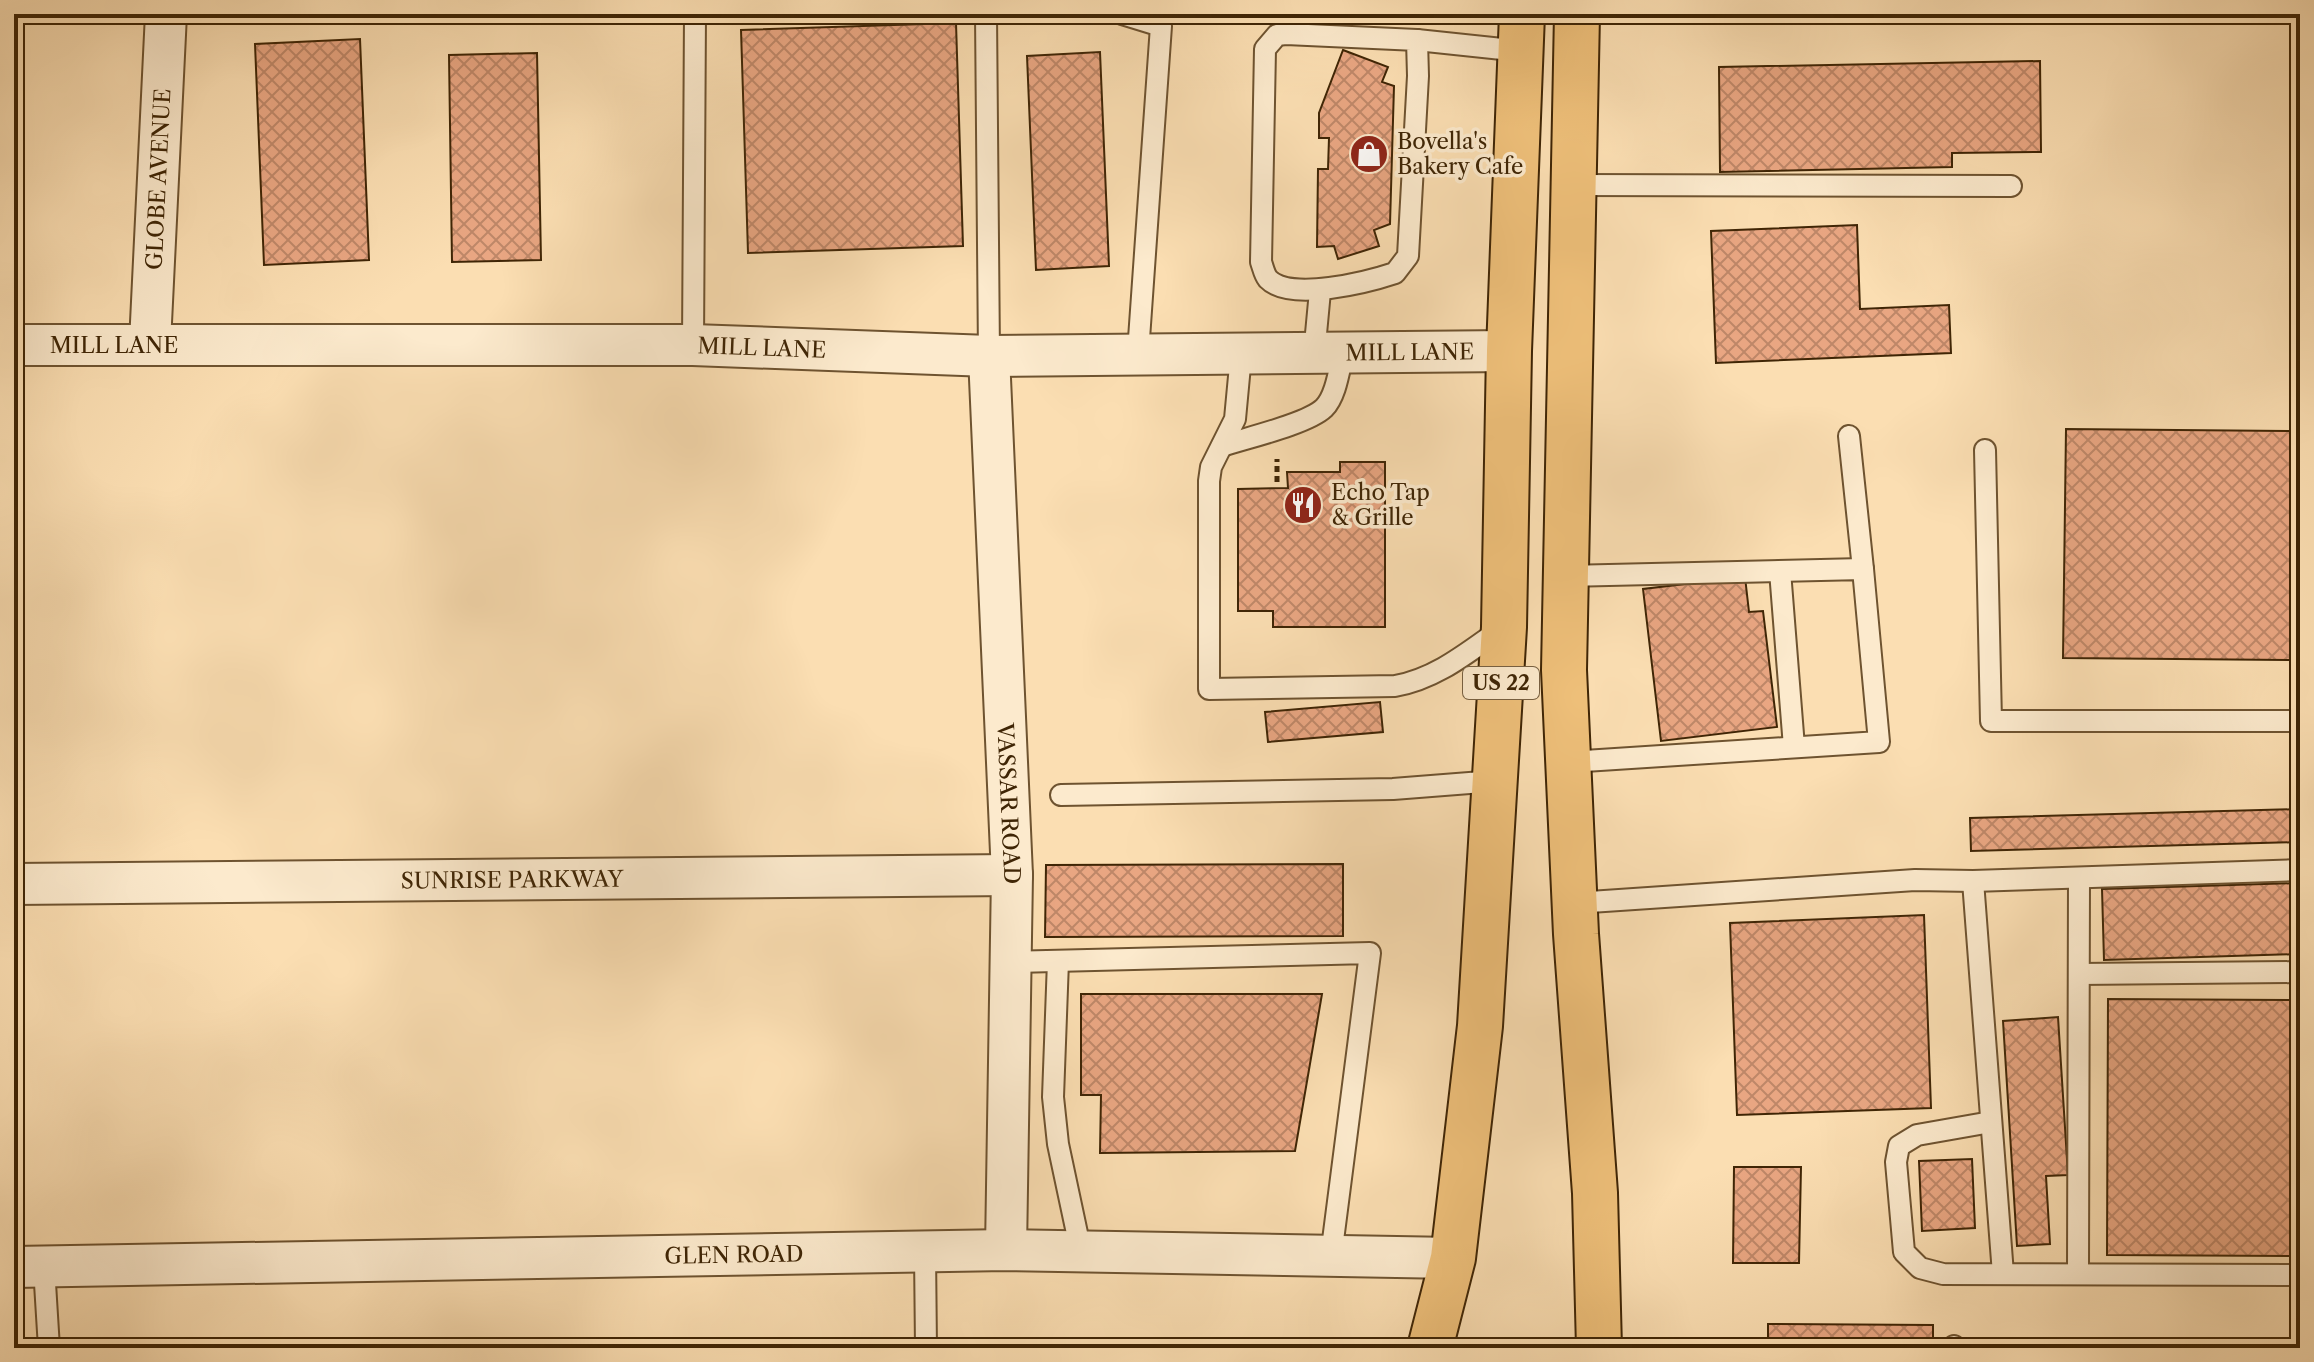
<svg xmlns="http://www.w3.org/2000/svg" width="2314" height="1362" font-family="'Libre Caslon Text',serif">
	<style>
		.building { fill: url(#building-cross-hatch); stroke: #3f2505; stroke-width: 2 }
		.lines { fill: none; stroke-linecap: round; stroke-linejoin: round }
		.service-casing { stroke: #6e5330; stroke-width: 24 }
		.minor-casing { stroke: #6e5330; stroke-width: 44 }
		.trunk-casing { stroke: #3f2505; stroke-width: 48 }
		.path { stroke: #3f2505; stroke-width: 5; stroke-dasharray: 6 4; stroke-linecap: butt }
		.service { stroke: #fceacd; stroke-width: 20 }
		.minor { stroke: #fceacd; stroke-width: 40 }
		.trunk { stroke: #eebf79; stroke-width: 44 }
		.labels { text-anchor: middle; stroke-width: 7; stroke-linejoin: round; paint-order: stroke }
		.shield { fill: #fceacd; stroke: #786041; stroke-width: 2 }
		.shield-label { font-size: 20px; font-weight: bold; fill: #3f2505 }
		.poi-label { font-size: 22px; fill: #3f2505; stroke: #fceacd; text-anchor: start }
		.street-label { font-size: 22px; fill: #3f2505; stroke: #fceacd }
	</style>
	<defs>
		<pattern id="building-cross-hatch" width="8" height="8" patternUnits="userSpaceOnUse" patternTransform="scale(2)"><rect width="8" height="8" fill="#e9a682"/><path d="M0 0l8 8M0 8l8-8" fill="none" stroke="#be8768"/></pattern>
	</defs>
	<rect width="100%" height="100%" fill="#fbdeb2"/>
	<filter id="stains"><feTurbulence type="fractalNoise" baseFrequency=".0025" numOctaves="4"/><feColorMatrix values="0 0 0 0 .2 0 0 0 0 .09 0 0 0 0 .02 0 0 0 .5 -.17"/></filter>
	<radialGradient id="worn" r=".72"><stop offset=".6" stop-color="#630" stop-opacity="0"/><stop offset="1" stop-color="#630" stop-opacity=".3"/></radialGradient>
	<g class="building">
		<path d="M956,23L963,246L748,253L741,30Z"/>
		<path d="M360,39L369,260L264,265L255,44Z"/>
		<path d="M1343,50L1388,67L1382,82L1394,86L1390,224L1374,230L1379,246L1338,259L1334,246L1317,247L1318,169H1328L1329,138H1319V113Z"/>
		<path d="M1100,52L1109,266L1036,270L1027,56Z"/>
		<path d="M537,53L541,260L452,262L449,55Z"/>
		<path d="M2040,61L2041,152L1952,153V167L1720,172L1719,67Z"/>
		<path d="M1857,225L1860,309L1949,305L1951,353L1716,363L1711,231Z"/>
		<path d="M2066,429L2300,431V660L2063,658Z"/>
		<path d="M1340,462H1385V627H1273V611H1238V489L1288,488L1287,472H1340Z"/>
		<path d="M1745,577L1749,612L1763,611L1777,727L1661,741L1643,589Z"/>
		<path d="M1380,702L1383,732L1268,742L1265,712Z"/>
		<path d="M2300,809V842L1971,851L1970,818Z"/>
		<path d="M1343,864V936L1045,937L1046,865Z"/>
		<path d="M2300,883V954L2104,960L2102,889Z"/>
		<path d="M1924,915L1931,1108L1737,1115L1730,923Z"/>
		<path d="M1081,994H1322L1295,1151L1100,1153L1101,1095H1081Z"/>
		<path d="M2108,999L2300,1000V1256L2107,1255Z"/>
		<path d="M2058,1017L2068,1175L2046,1176L2050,1244L2017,1246L2003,1021Z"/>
		<path d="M1972,1159L1975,1228L1922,1231L1919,1161Z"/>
		<path d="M1734,1167H1801L1799,1263H1733Z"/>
		<path d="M1768,1324L1933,1325V1348H1768Z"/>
	</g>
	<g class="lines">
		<g class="service-casing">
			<g id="service">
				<path d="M986,14L989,356"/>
				<path d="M1122,14L1161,26L1138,353"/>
				<path d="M1286,34L1417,40L1418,76L1408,256L1395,273C1368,282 1290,302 1268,279C1264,274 1263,267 1261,262L1265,49L1277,35Z"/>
				<path d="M1417,40L1521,51"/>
				<path d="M1573,185L2011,186"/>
				<path d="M693,345L695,14"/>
				<path d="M1241,355L1235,419L1211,467L1209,481V689L1395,686C1436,679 1468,652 1501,629"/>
				<path d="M1314,355L1320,291"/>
				<path d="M1849,436L1863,569"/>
				<path d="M1222,446C1246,438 1307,424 1324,408C1336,396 1339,370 1343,354"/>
				<path d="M1985,450L1991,721H2300"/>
				<path d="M1780,571L1794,747"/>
				<path d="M1566,576L1863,569L1879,742L1569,762"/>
				<path d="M1061,795L1393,789L1495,781"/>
				<path d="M1973,881L2003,1274"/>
				<path d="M1575,903L1915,880L1973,881L2300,870"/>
				<path d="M1058,961L1053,1097L1058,1144L1081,1252"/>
				<path d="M1011,962L1370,953L1331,1256"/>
				<path d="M2079,974L2300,972"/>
				<path d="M1991,1122L1917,1135L1899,1146L1896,1162L1904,1252L1920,1268L1943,1274L2300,1275"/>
				<path d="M925,1252L926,1348"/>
				<path d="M44,1267L49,1348"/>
				<path d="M2078,1274L2079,878"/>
				<path d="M1954,1348V1346"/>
			</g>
		</g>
		<g class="minor-casing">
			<g id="minor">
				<path id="s1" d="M150,343L166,14"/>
				<path id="s2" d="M14,345H693L989,356L1509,351"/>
				<path id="s3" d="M989,356L1012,875L1006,1250"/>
				<path id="s4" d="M14,884L1012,875"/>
				<path id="s5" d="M14,1267L1006,1250L1453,1258"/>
			</g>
		</g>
		<g class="trunk-casing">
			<g id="trunk">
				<path d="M1577,14L1564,670L1576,934L1595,1193L1599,1348"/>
				<path d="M1430,1348L1453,1258L1480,1026L1504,627L1509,351L1522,14"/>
			</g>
		</g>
		<path class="path" d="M1277,482V459"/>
		<use href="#service" class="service"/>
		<use href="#minor" class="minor"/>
		<use href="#trunk" class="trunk"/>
	</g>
	<defs>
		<g id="shop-disc" transform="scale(2)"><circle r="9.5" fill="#8f2418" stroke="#fceacd"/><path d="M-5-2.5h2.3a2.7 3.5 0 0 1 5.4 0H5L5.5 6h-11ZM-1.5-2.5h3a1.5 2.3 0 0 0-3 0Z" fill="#fff"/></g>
		<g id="restaurant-disc" transform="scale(2)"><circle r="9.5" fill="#8f2418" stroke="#fceacd"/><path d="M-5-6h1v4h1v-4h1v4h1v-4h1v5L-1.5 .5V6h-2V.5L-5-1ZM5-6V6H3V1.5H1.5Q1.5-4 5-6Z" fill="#fff"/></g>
	</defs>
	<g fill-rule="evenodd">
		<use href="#shop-disc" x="1369" y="154"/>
		<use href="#restaurant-disc" x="1303" y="505"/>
	</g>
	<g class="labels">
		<rect class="shield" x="1463" y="667" width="76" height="32" rx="6"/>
		<g class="shield-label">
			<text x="1501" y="690">US 22</text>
		</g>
		<g class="poi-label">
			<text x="1397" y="149">Bovella's<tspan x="1397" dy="25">Bakery Cafe</tspan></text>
			<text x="1331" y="500">Echo Tap<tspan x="1331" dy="25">&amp; Grille</tspan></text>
		</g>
		<g class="street-label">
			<text dy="8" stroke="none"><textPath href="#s1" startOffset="164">GLOBE AVENUE</textPath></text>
			<text dy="8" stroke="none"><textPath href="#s2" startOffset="100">MILL LANE</textPath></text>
			<text dy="8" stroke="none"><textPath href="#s2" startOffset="748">MILL LANE</textPath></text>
			<text dy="8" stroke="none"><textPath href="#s2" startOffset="1396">MILL LANE</textPath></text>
			<text dy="8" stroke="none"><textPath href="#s3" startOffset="448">VASSAR ROAD</textPath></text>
			<text dy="8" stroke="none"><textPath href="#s4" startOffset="498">SUNRISE PARKWAY</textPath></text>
			<text dy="8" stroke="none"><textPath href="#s5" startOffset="720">GLEN ROAD</textPath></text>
		</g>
	</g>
	<rect width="2314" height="1362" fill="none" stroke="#fbdeb2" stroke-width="48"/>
	<rect x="16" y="16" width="2282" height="1330" fill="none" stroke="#3f2505" stroke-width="4"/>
	<rect x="24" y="24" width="2266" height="1314" fill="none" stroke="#3f2505" stroke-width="2"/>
	<rect width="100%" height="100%" filter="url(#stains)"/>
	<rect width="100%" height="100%" fill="url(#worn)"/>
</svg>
